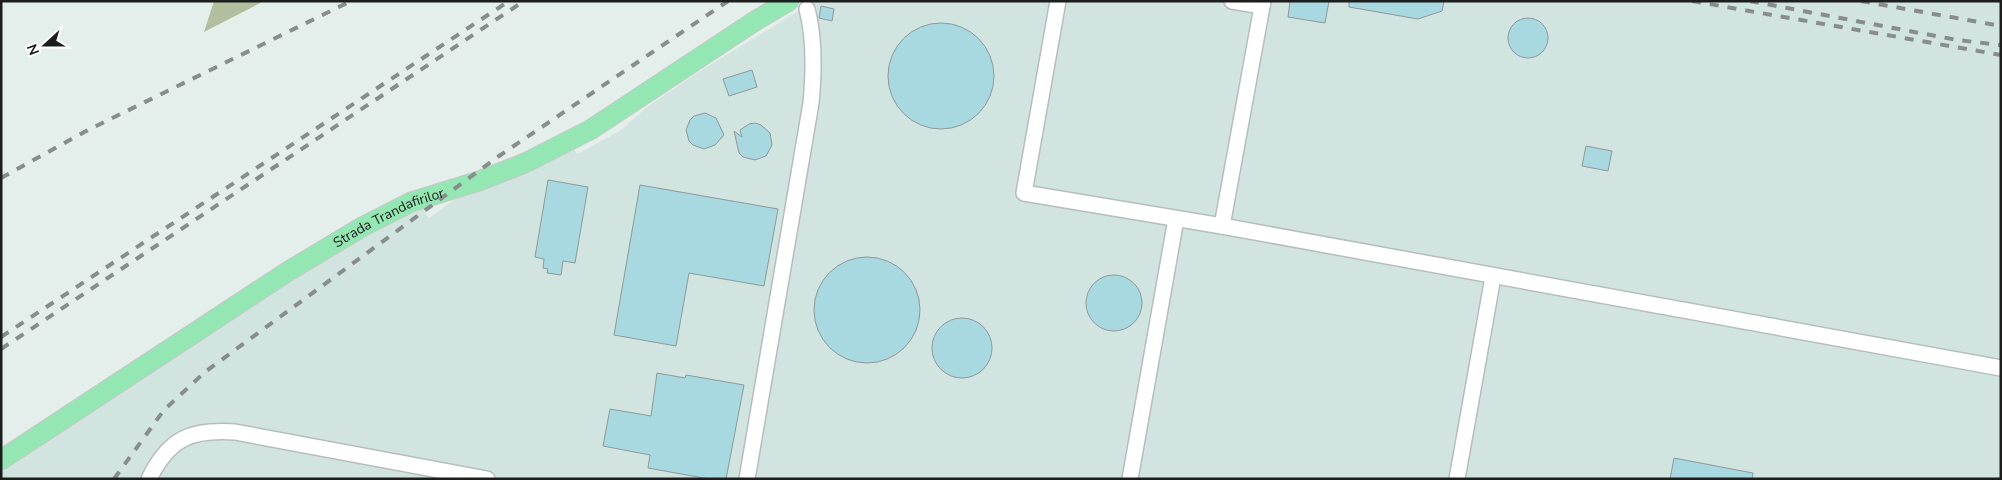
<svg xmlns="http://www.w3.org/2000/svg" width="2002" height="480" font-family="'Nunito Sans',sans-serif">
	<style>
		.built { fill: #d2e4e0 }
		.green { fill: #b2be9d }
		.building { fill: #a9d9e0; stroke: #8f9799 }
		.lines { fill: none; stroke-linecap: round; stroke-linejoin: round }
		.minor-casing { stroke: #b5bebc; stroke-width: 18 }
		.major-casing { stroke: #c8c9c9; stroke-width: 21 }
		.minor { stroke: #fff; stroke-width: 15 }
		.major { stroke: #94e6b2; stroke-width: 19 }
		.rail { stroke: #868d8b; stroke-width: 4; stroke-dasharray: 9 9; stroke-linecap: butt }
		.labels { text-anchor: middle; stroke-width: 4; stroke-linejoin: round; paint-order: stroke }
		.street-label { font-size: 14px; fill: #1b1e1d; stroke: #fff }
	</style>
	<rect width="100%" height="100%" fill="#e4eeeb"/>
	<path class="built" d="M815,1H2001V479H1V472L299,275L368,233L421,206L429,218L459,196L514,178L574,149L577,154L620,131L647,107L692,76Z"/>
	<path class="green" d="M214,1H264L204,32Z"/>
	<g class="building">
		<path d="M1290,1H1329L1325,23L1288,17Z"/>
		<path d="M1349,1H1444L1442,11L1418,19L1349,7Z"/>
		<path d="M821,6L834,9L832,21L819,18Z"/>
		<circle cx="1528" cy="38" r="20"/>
		<circle cx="941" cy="76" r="53"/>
		<path d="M752,70L757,87L729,96L723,79Z"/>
		<path d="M705,113L716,118L724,135L715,145L704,149L693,145L689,141L686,130L690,120L694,116Z"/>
		<path d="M755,123L761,125L770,133L772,145L766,156L755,160L743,157L739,153L734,131L742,137L740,130L749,124Z"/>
		<path d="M1586,146L1612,151L1608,171L1582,166Z"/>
		<path d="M548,180L588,187L575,263L563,261L561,275L547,273L548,269L543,268L544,259L535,257Z"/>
		<path d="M640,185L778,209L764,286L689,273L676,346L614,335Z"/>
		<circle cx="867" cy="310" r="53"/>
		<circle cx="1114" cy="303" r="28"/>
		<circle cx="962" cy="348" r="30"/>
		<path d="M657,373L685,378L686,375L744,385L726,479H709L648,468L650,455L603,446L610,409L651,416Z"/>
		<path d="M1674,458L1753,473L1752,479H1670Z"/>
	</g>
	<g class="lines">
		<g class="minor-casing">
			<g id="minor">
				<path d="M1058,1L1024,193L1222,226L2001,368"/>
				<path d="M1232,1L1262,6"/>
				<path d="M1222,226L1263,1"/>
				<path d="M149,479C169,438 191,429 235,432L487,479"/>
				<path d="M747,479L811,103C814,72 815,39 807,9"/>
				<path d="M1130,479L1176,219"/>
				<path d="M1457,479L1493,277"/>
			</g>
		</g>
		<g class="major-casing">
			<g id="major">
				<path id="s1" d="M1,460L287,272L362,227L411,202L479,181L525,163L590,130L755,21L789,1"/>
			</g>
		</g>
		<use href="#minor" class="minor"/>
		<use href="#major" class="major"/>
		<g class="rail">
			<path d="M1692,1L2001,55"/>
			<path d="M1750,1L1957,40L2001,45"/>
			<path d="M1861,1L2001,26"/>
			<path d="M1,178L88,130L351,1"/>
			<path d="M1,337L509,1"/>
			<path d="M1,349L524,1"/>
			<path d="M114,479L164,410L205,372L499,156L728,1"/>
		</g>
	</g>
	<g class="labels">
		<g class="street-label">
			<text dy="5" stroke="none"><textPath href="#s1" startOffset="458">Strada Trandafirilor</textPath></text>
		</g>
	</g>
	<rect width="2002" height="480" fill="none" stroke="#1b1e1d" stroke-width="5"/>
	<g transform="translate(45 45) rotate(249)" stroke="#ffffff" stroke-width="4" paint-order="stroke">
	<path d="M0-4L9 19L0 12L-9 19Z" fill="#1b1e1d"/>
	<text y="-8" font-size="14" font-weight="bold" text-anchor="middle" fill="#1b1e1d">N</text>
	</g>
</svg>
